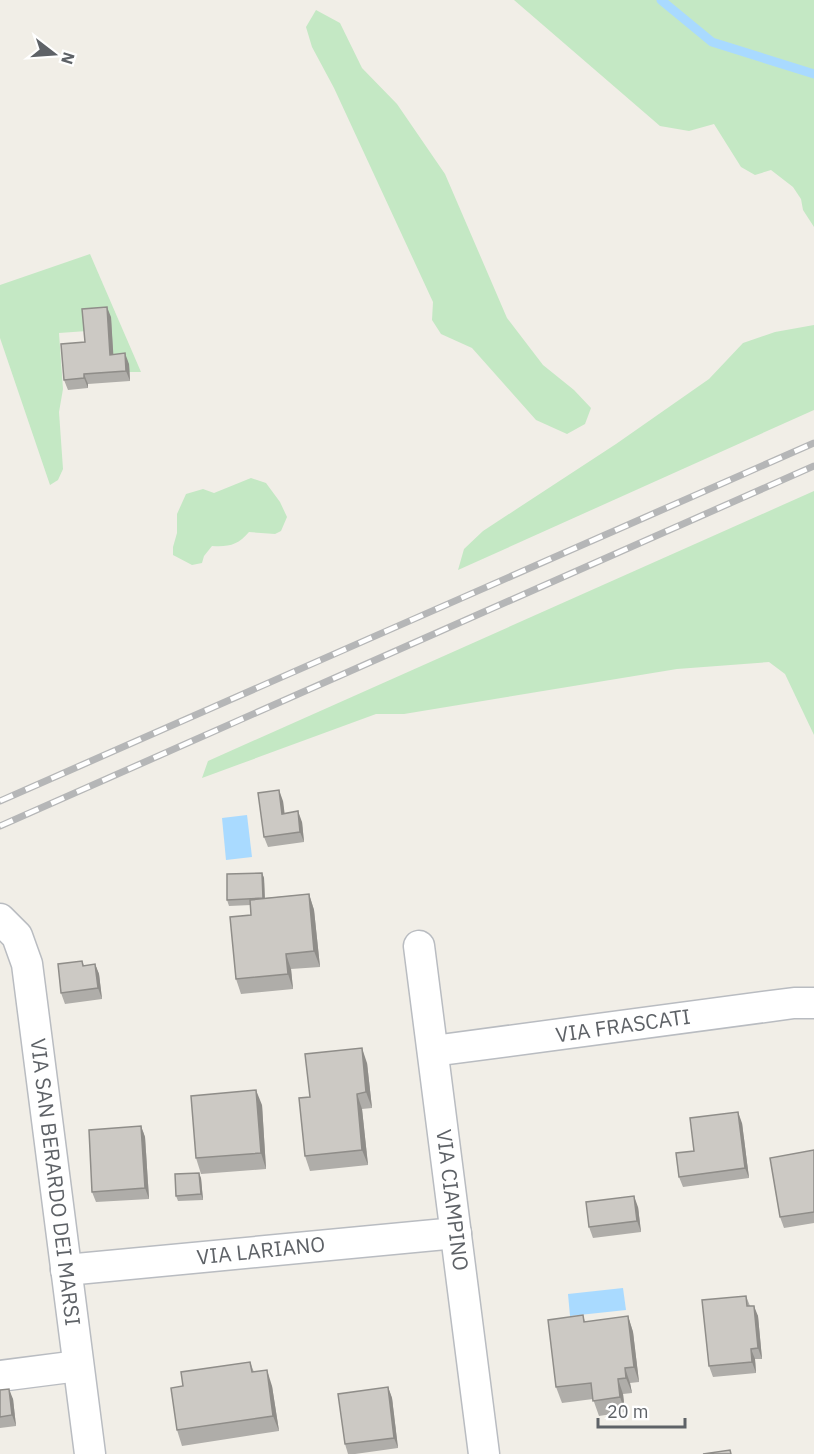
<svg xmlns="http://www.w3.org/2000/svg" width="814" height="1454" font-family="'IBM Plex Sans',sans-serif">
	<style>
		.green { fill: #c4e8c4 }
		.water { fill: #a9daff }
		.lines { fill: none; stroke-linecap: round; stroke-linejoin: round }
		.stream { stroke: #a9daff; stroke-width: 9 }
		.minor-casing { stroke: #b9bcc1; stroke-width: 33 }
		.minor { stroke: #fff; stroke-width: 30 }
		.rail-casing { stroke: #b5b6b7; stroke-width: 7 }
		.rail { stroke: #fff; stroke-width: 4.5; stroke-dasharray: 14; stroke-linecap: butt }
		.wall { fill: #afada9 }
		.shaded-wall { fill: #8f8d89 }
		.building { fill: #ccc9c4; stroke: #8f8d89; stroke-width: 1.5 }
		.labels { text-anchor: middle; stroke-width: 4.5; stroke-linejoin: round; paint-order: stroke }
		.street-label { font-size: 21px; fill: #5e6267; stroke: #fff }
	</style>
	<rect width="100%" height="100%" fill="#f1eee7"/>
	<g class="green">
		<path d="M514,0H814V227L803,210L801,199L793,187L771,170L755,175L741,167L714,124L689,131L660,126Z"/>
		<path d="M316,10L340,23L362,68L397,104L445,174L507,318L543,365L574,390L591,408L585,424L567,434L536,420L472,348L441,334L432,320L433,302L334,88L312,47L306,27Z"/>
		<path d="M90,254L141,372H129L128,364L114,365L87,331L59,333L63,389L59,412L63,469L58,480L50,485L0,338V285Z"/>
		<path d="M814,325V410L458,570L464,549L483,531L616,444L709,379L743,343L775,332Z"/>
		<path d="M251,478L266,483L280,502L287,517L281,531L275,534L249,532C238,545 229,547 212,546L204,556L202,563L192,565L173,555V547L177,533V514L186,494L203,489L214,493Z"/>
		<path d="M814,491V735L785,674L769,662L677,669L404,714H376L202,778L208,761Z"/>
	</g>
	<g class="water">
		<path d="M247,815L252,857L226,860L222,818Z"/>
		<path d="M623,1288L626,1310L570,1316L568,1294Z"/>
	</g>
	<g class="lines">
		<path class="stream" d="M661,0L712,42L814,74"/>
		<g class="minor-casing">
			<g id="minor">
				<path d="M0,919L17,936L27,964L90,1454"/>
				<path d="M419,946L484,1454"/>
				<path d="M433,1051L794,1003H814"/>
				<path d="M66,1270L456,1233"/>
				<path d="M0,1376L78,1366"/>
			</g>
		</g>
		<use href="#minor" class="minor"/>
		<g class="rail-casing">
			<g id="rail">
				<path d="M0,801L814,443"/>
				<path d="M0,826L814,466"/>
			</g>
		</g>
		<use href="#rail" class="rail"/>
	</g>
	<g class="wall">
		<path d="M111,317L113,354L129,364L130,381L88,384V388L68,390L64,380L85,342Z"/>
		<path d="M283,801L284,813L302,822L304,842L268,847L264,837Z"/>
		<path d="M262,873L264,878L265,898L309,894L314,910L320,967L291,969L293,989L241,994L236,979L251,915V905L229,906L227,900Z"/>
		<path d="M82,961L84,966L95,964L99,974L102,999L65,1004L61,993Z"/>
		<path d="M367,1063L372,1108L362,1109L368,1165L310,1171L305,1156L310,1097Z"/>
		<path d="M262,1105L266,1169L201,1174L196,1158Z"/>
		<path d="M742,1123L749,1178L683,1187L679,1177L694,1151Z"/>
		<path d="M141,1126L145,1137L149,1199L96,1202L92,1192Z"/>
		<path d="M814,1150V1223L784,1228L780,1217Z"/>
		<path d="M201,1178L203,1200L178,1201L176,1196Z"/>
		<path d="M638,1207L641,1232L593,1238L589,1227Z"/>
		<path d="M746,1296L750,1306L758,1316L762,1359H755L756,1373L713,1377L709,1366Z"/>
		<path d="M583,1315L585,1322L628,1316L633,1332L639,1382L630,1383L632,1393L623,1394L625,1412L599,1416L593,1399L562,1403L556,1387Z"/>
		<path d="M250,1362L254,1372L272,1386L279,1431L182,1446L177,1430L183,1386Z"/>
		<path d="M388,1387L392,1398L398,1448L355,1454H348L345,1444Z"/>
		<path d="M0,1390L13,1399L16,1426L0,1428Z"/>
	</g>
	<g class="shaded-wall">
		<path d="M107,307L111,317L114,365L110,355Z"/>
		<path d="M125,353L129,364L130,381L126,371Z"/>
		<path d="M84,374L88,384V388L84,378Z"/>
		<path d="M279,790L283,801L286,824L282,814Z"/>
		<path d="M298,811L302,822L304,842L300,832Z"/>
		<path d="M262,873L264,878L265,905L263,899Z"/>
		<path d="M309,894L314,910L320,967L314,951Z"/>
		<path d="M286,954L291,969L293,989L288,974Z"/>
		<path d="M95,964L99,974L102,999L98,988Z"/>
		<path d="M362,1048L367,1063L372,1108L366,1092Z"/>
		<path d="M256,1090L262,1105L266,1169L261,1153Z"/>
		<path d="M357,1094L362,1109L368,1165L362,1150Z"/>
		<path d="M738,1112L742,1123L749,1178L745,1168Z"/>
		<path d="M141,1126L145,1137L149,1199L145,1188Z"/>
		<path d="M199,1173L201,1178L203,1200L201,1194Z"/>
		<path d="M634,1196L638,1207L641,1232L637,1221Z"/>
		<path d="M754,1306L758,1316L762,1359L758,1348Z"/>
		<path d="M628,1316L633,1332L639,1382L634,1367Z"/>
		<path d="M751,1349L755,1359L756,1373L752,1362Z"/>
		<path d="M625,1368L630,1383L632,1393L626,1378Z"/>
		<path d="M267,1370L272,1386L279,1431L273,1416Z"/>
		<path d="M618,1379L623,1394L625,1412L620,1397Z"/>
		<path d="M388,1387L392,1398L398,1448L394,1438Z"/>
		<path d="M9,1389L13,1399L16,1426L12,1415Z"/>
	</g>
	<g class="building">
		<path d="M107,307L110,355L125,353L126,371L84,374V378L64,380L61,344L85,342L82,309Z"/>
		<path d="M279,790L282,814L298,811L300,832L264,837L258,793Z"/>
		<path d="M262,873L263,898L227,900V874Z"/>
		<path d="M309,894L314,951L286,954L288,974L236,979L230,917L251,915L250,900Z"/>
		<path d="M82,961L83,966L95,964L98,988L61,993L58,964Z"/>
		<path d="M362,1048L366,1092L357,1094L362,1150L305,1156L299,1098L310,1097L305,1054Z"/>
		<path d="M256,1090L261,1153L196,1158L191,1096Z"/>
		<path d="M738,1112L745,1168L679,1177L676,1153L694,1151L690,1118Z"/>
		<path d="M141,1126L145,1188L92,1192L89,1130Z"/>
		<path d="M814,1150V1212L780,1217L770,1158Z"/>
		<path d="M199,1173L201,1194L176,1196L175,1174Z"/>
		<path d="M634,1196L637,1221L589,1227L586,1202Z"/>
		<path d="M746,1296L747,1306H754L758,1348L751,1349L752,1362L709,1366L702,1300Z"/>
		<path d="M583,1315L584,1322L628,1316L634,1367L625,1368L626,1378L618,1379L620,1397L593,1401L591,1383L556,1387L548,1320Z"/>
		<path d="M250,1362L252,1372L267,1370L273,1416L177,1430L171,1388L183,1386L181,1372Z"/>
		<path d="M388,1387L394,1438L345,1444L338,1394Z"/>
		<path d="M9,1389L12,1415L0,1417V1390Z"/>
		<path d="M730,1450L731,1454H703Z"/>
	</g>
	<g class="labels">
		<g class="street-label">
			<text transform="translate(623 1026) rotate(-8)" y="7">VIA FRASCATI</text>
			<text transform="translate(55 1182) rotate(83)" y="7">VIA SAN BERARDO DEI MARSI</text>
			<text transform="translate(452 1200) rotate(83)" y="7">VIA CIAMPINO</text>
			<text transform="translate(261 1251) rotate(-6)" y="7">VIA LARIANO</text>
		</g>
	</g>
	<g transform="translate(54 54) rotate(107)" stroke="#ffffff" stroke-width="4.5" paint-order="stroke">
	<path d="M0-4.5L10 22L0 15L-10 22Z" fill="#5e6267"/>
	<text y="-9" font-size="16" font-weight="bold" text-anchor="middle" fill="#5e6267">N</text>
	</g>
	<path d="M598 1418v9h87v-9" fill="none" stroke="#5e6267" stroke-width="3"/>
	<text x="607" y="1418" font-size="18" fill="#5e6267" stroke="#ffffff" stroke-width="4.5" paint-order="stroke">20 m</text>
</svg>
